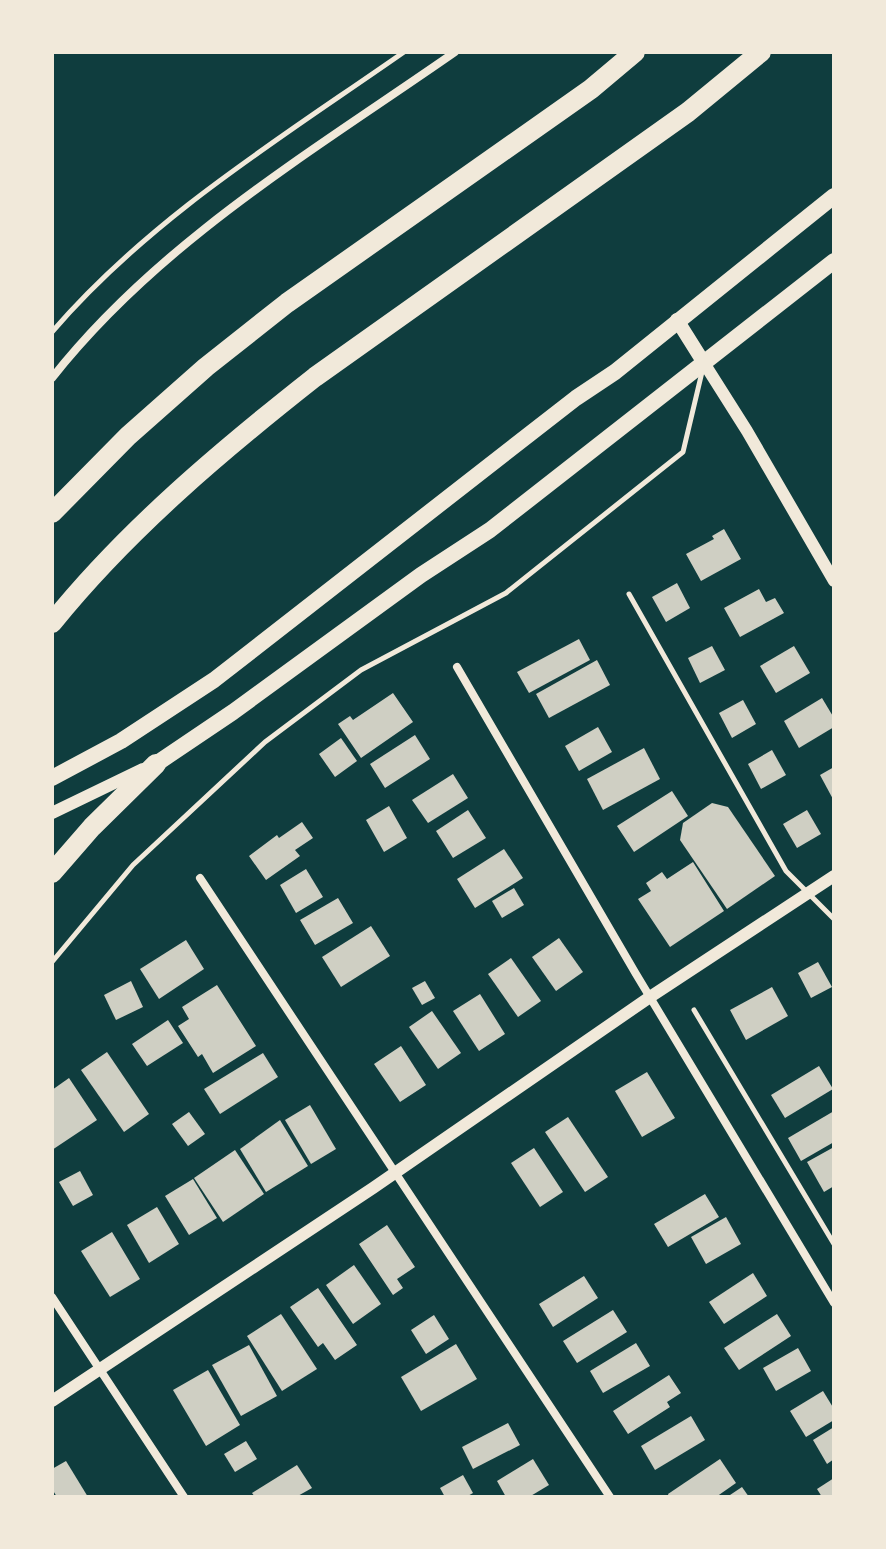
<svg xmlns="http://www.w3.org/2000/svg" width="886" height="1549" font-family="'IBM Plex Sans',sans-serif">
	<style>
		.building { fill: #cfcfc3 }
		.lines { fill: none; stroke-linecap: round; stroke-linejoin: round }
		.path { stroke: #f1e9da; stroke-width: 5 }
		.service { stroke: #f1e9da; stroke-width: 5 }
		.minor { stroke: #f1e9da; stroke-width: 8 }
		.tertiary { stroke: #f1e9da; stroke-width: 12 }
		.secondary { stroke: #f1e9da; stroke-width: 14 }
		.primary { stroke: #f1e9da; stroke-width: 16 }
		.motorway { stroke: #f1e9da; stroke-width: 20 }
	</style>
	<rect width="100%" height="100%" fill="#0f3d3e"/>
	<g class="building">
		<path d="M724,529L741,559L701,581L686,554L714,539L712,536Z"/>
		<path d="M677,583L690,608L666,622L652,597Z"/>
		<path d="M759,589L766,602L775,598L784,613L740,637L724,608Z"/>
		<path d="M579,639L590,660L529,693L517,672Z"/>
		<path d="M712,646L725,670L700,683L688,658Z"/>
		<path d="M794,646L810,673L776,693L760,666Z"/>
		<path d="M597,660L610,685L549,718L536,694Z"/>
		<path d="M393,693L413,722L361,758L338,724L350,716L353,720Z"/>
		<path d="M822,698L834,718V727L799,748L784,721Z"/>
		<path d="M743,700L756,724L732,738L719,713Z"/>
		<path d="M598,727L612,752L579,771L565,746Z"/>
		<path d="M415,735L430,759L385,788L370,764Z"/>
		<path d="M341,738L357,761L335,777L319,754Z"/>
		<path d="M644,748L660,779L603,810L587,779Z"/>
		<path d="M772,750L786,775L761,789L748,764Z"/>
		<path d="M834,767V801L820,775Z"/>
		<path d="M453,774L468,798L428,823L412,800Z"/>
		<path d="M672,791L688,816L634,852L617,826Z"/>
		<path d="M712,803L728,807L775,876L727,909L680,840L683,823Z"/>
		<path d="M389,806L407,838L384,852L366,820Z"/>
		<path d="M468,810L486,838L453,858L436,831Z"/>
		<path d="M807,810L821,834L797,848L783,824Z"/>
		<path d="M302,822L313,838L295,850L300,856L266,880L249,856L277,835L279,838Z"/>
		<path d="M504,849L523,878L475,908L457,879Z"/>
		<path d="M693,862L724,911L670,947L638,899L651,891L646,883L662,872L667,879Z"/>
		<path d="M306,869L323,897L296,913L280,885Z"/>
		<path d="M514,888L524,905L502,918L492,901Z"/>
		<path d="M338,898L353,923L315,945L300,920Z"/>
		<path d="M371,926L390,956L341,987L322,957Z"/>
		<path d="M559,938L583,972L556,991L532,957Z"/>
		<path d="M186,940L204,969L159,999L140,969Z"/>
		<path d="M511,958L541,1001L518,1017L488,974Z"/>
		<path d="M818,962L832,987L811,998L798,973Z"/>
		<path d="M131,981L143,1007L116,1020L104,995Z"/>
		<path d="M425,981L435,998L422,1005L412,988Z"/>
		<path d="M217,985L256,1046L213,1073L202,1054L198,1057L178,1026L189,1019L182,1007Z"/>
		<path d="M772,987L788,1016L746,1040L730,1010Z"/>
		<path d="M480,994L505,1034L479,1051L453,1011Z"/>
		<path d="M432,1011L461,1053L438,1069L409,1027Z"/>
		<path d="M168,1020L183,1043L147,1066L132,1044Z"/>
		<path d="M401,1046L426,1085L400,1102L374,1064Z"/>
		<path d="M107,1052L149,1114L124,1132L81,1070Z"/>
		<path d="M263,1053L278,1077L220,1114L204,1089Z"/>
		<path d="M819,1066L833,1089L785,1118L771,1095Z"/>
		<path d="M647,1072L675,1118L642,1137L615,1091Z"/>
		<path d="M69,1078L97,1120L52,1150V1090Z"/>
		<path d="M310,1105L336,1149L311,1164L285,1120Z"/>
		<path d="M834,1111V1142L801,1161L788,1138Z"/>
		<path d="M189,1112L205,1134L188,1146L172,1124Z"/>
		<path d="M568,1117L608,1177L585,1192L545,1132Z"/>
		<path d="M280,1120L308,1166L266,1192L240,1149Z"/>
		<path d="M834,1147V1186L824,1192L807,1162Z"/>
		<path d="M534,1148L563,1192L540,1207L511,1163Z"/>
		<path d="M235,1150L264,1194L223,1222L194,1178Z"/>
		<path d="M80,1171L93,1195L73,1206L59,1182Z"/>
		<path d="M193,1179L217,1218L189,1235L165,1196Z"/>
		<path d="M705,1194L719,1217L668,1247L654,1224Z"/>
		<path d="M157,1207L179,1244L149,1263L127,1225Z"/>
		<path d="M726,1217L741,1244L706,1264L691,1237Z"/>
		<path d="M387,1225L415,1267L397,1279L403,1288L393,1295L359,1244Z"/>
		<path d="M112,1232L140,1279L110,1297L81,1251Z"/>
		<path d="M354,1265L381,1304L353,1324L326,1285Z"/>
		<path d="M753,1273L767,1296L724,1324L709,1302Z"/>
		<path d="M584,1276L598,1298L553,1327L539,1304Z"/>
		<path d="M318,1288L357,1345L335,1360L323,1343L318,1347L290,1307Z"/>
		<path d="M613,1310L627,1332L577,1363L563,1341Z"/>
		<path d="M281,1314L317,1369L282,1391L247,1336Z"/>
		<path d="M777,1314L791,1336L739,1370L724,1348Z"/>
		<path d="M434,1315L449,1339L426,1354L411,1330Z"/>
		<path d="M636,1343L650,1366L603,1393L590,1371Z"/>
		<path d="M456,1344L477,1379L421,1411L401,1377Z"/>
		<path d="M249,1345L277,1396L241,1416L212,1365Z"/>
		<path d="M798,1348L811,1371L776,1391L763,1368Z"/>
		<path d="M208,1370L240,1425L206,1446L173,1390Z"/>
		<path d="M669,1375L681,1393L667,1402L670,1407L628,1434L613,1411Z"/>
		<path d="M823,1391L834,1409V1420L806,1437L790,1411Z"/>
		<path d="M691,1416L705,1440L655,1470L641,1446Z"/>
		<path d="M508,1423L520,1445L473,1469L462,1447Z"/>
		<path d="M834,1427V1459L827,1464L813,1440Z"/>
		<path d="M246,1441L257,1459L235,1472L224,1454Z"/>
		<path d="M533,1459L549,1485L529,1497H506L497,1481Z"/>
		<path d="M720,1459L736,1483L716,1497H669L668,1494Z"/>
		<path d="M66,1461L88,1497H57L52,1489V1469Z"/>
		<path d="M297,1465L312,1488L296,1497H255L252,1493Z"/>
		<path d="M463,1475L473,1493L466,1497H445L440,1488Z"/>
		<path d="M834,1478V1497H822L817,1489Z"/>
		<path d="M742,1487L749,1497H727Z"/>
	</g>
	<g class="lines">
		<g class="path">
			<path d="M52,332C151,217 281,138 404,52"/>
			<path d="M694,1010L834,1244"/>
		</g>
		<g class="service">
			<path d="M629,594L786,871L834,919"/>
			<path d="M52,962L133,865L265,742L361,670L506,593L683,452L702,372"/>
		</g>
		<g class="minor">
			<path d="M52,378C160,241 313,151 455,52"/>
			<path d="M457,667L636,974L834,1303"/>
			<path d="M200,878L610,1497"/>
			<path d="M52,1297L184,1497"/>
		</g>
		<g class="tertiary">
			<path d="M704,363L747,431L834,581"/>
			<path d="M52,813L143,769"/>
			<path d="M52,1401L373,1188L650,997L834,876"/>
		</g>
		<path class="secondary" d="M677,320L704,363"/>
		<g class="primary">
			<path d="M156,764L233,712L421,575L490,530L834,261"/>
			<path d="M52,778L121,741L214,680L576,398L615,372L834,196"/>
		</g>
		<g class="motorway">
			<path d="M52,513L128,436L206,367L287,303L591,89L635,52"/>
			<path d="M52,623C127,530 221,451 315,377L688,112L761,52"/>
			<path d="M52,873L92,827L156,764"/>
		</g>
	</g>
	<rect width="886" height="1549" fill="none" stroke="#f1e9da" stroke-width="108"/>
</svg>
